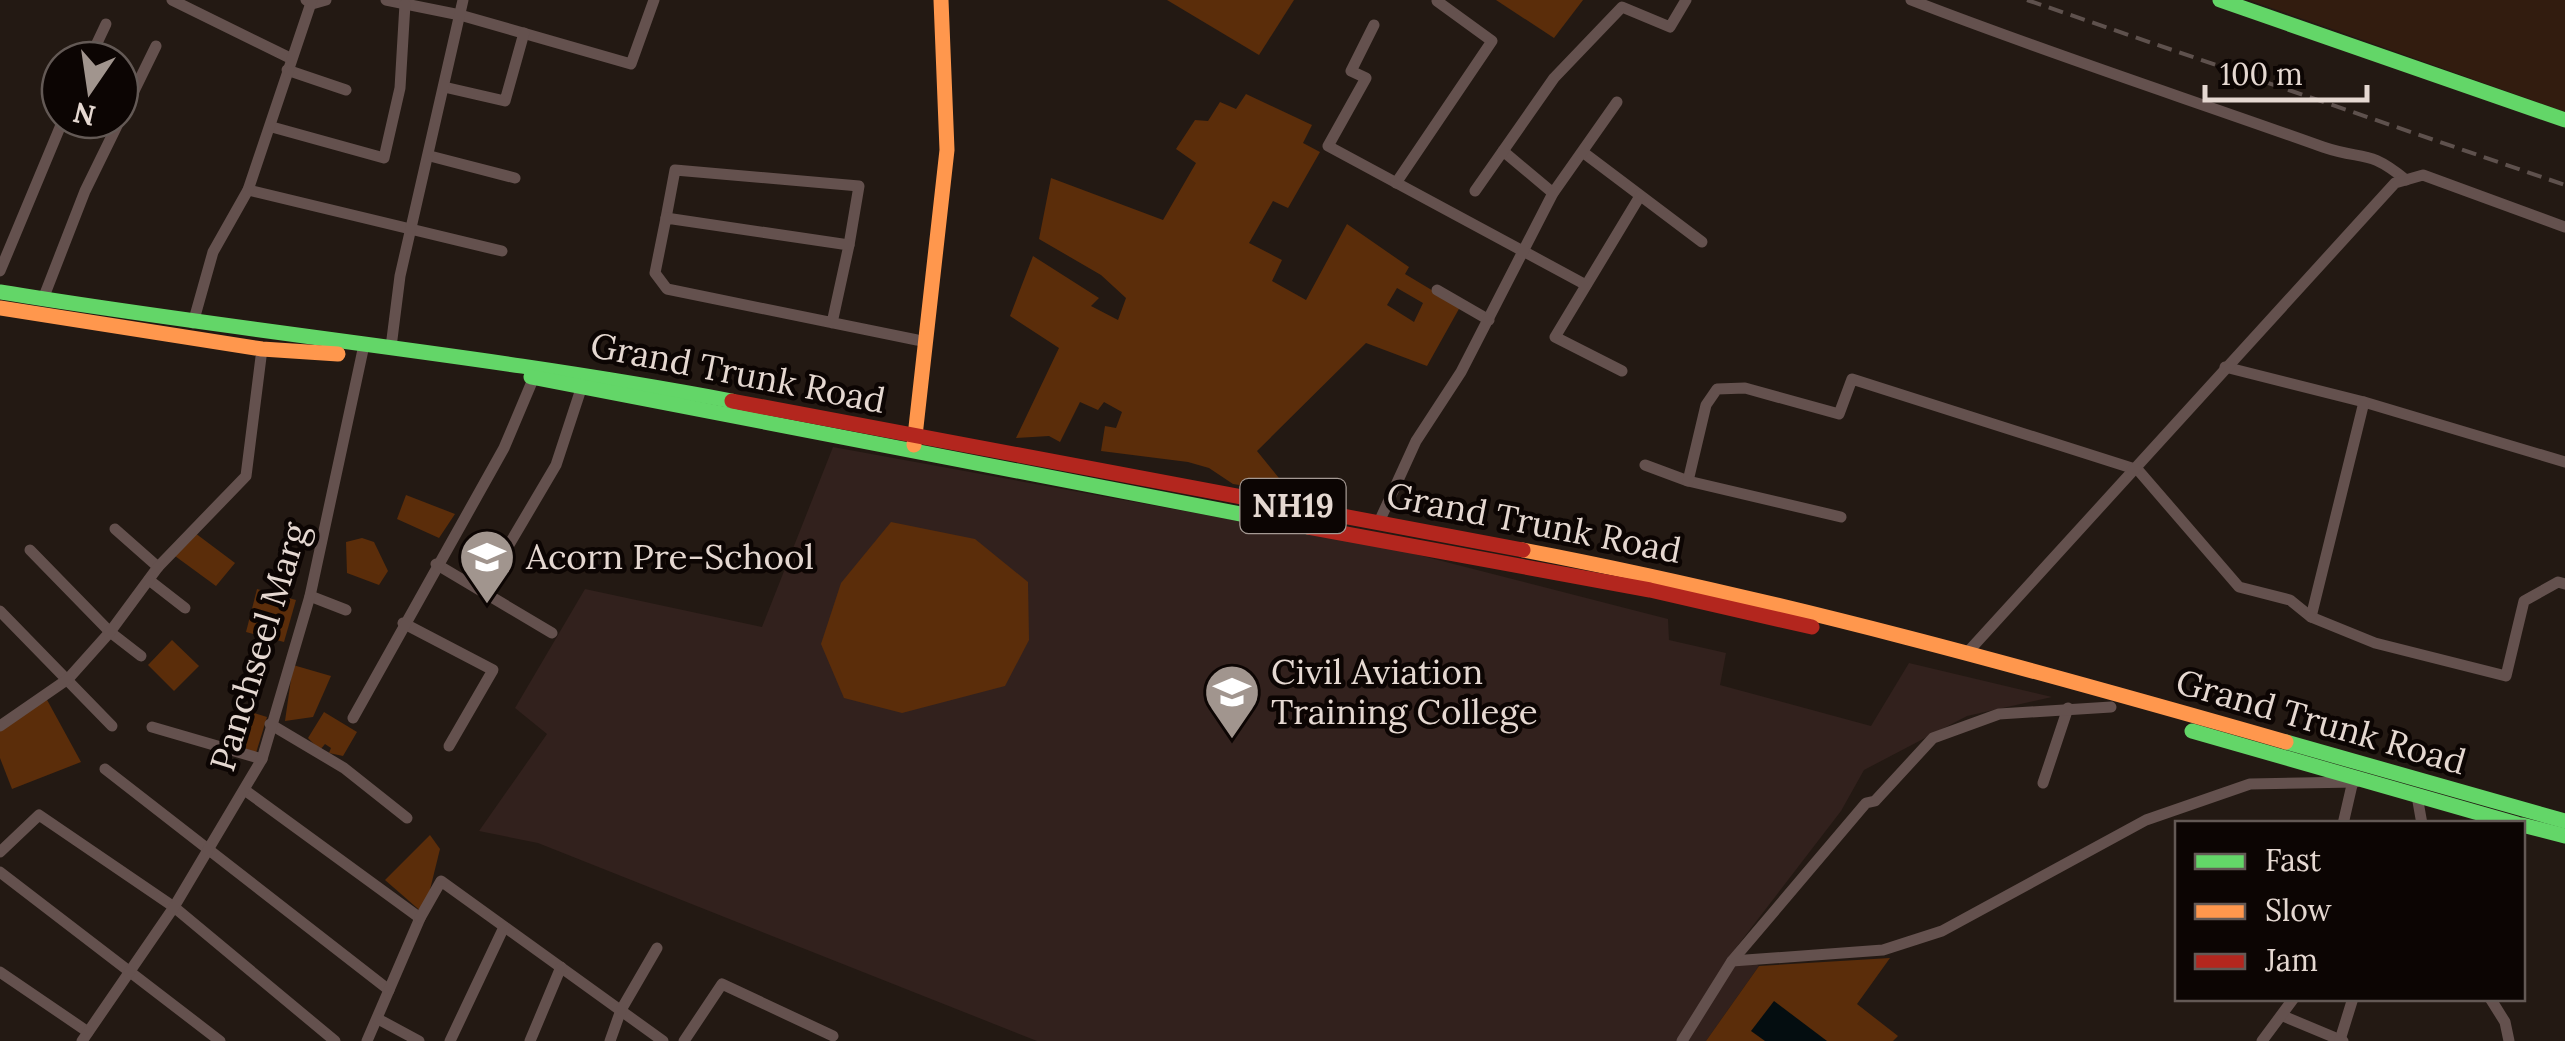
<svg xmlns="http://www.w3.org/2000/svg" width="2565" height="1041" font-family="Lora,serif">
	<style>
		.built { fill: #321c0f }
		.education { fill: #32211d }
		.green { fill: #5b2d0a; fill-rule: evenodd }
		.water { fill: #040d10 }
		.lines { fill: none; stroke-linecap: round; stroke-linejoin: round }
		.street { stroke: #64514e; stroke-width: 11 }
		.fast { stroke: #63d668; stroke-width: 15 }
		.slow { stroke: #ff974d; stroke-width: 15 }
		.jam { stroke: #b3261e; stroke-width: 15 }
		.rail { stroke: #5e514d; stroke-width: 4; stroke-dasharray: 15 8; stroke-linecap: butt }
		.labels { text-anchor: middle; stroke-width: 9; stroke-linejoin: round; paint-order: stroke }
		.shield { fill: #0c0503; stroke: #a49993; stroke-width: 2.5 }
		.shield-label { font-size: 32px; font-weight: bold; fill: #e5d8d1 }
		.street-label { font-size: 35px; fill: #e5d8d1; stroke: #0c0503 }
		.poi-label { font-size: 35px; fill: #e5d8d1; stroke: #0c0503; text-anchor: start }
	</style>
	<rect width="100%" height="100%" fill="#231913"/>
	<path class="built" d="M2248,0H2565V112L2329,28Z"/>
	<path class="education" d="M833,447L1403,551L1668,619L1669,640L1726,653L1720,685L1871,726L1909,663L2052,697L1967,716L1864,770L1841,811L1735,949L1759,966L1706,1041H1037L538,843L479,831L547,734L515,708L585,589L762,627Z"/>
	<g class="green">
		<path d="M1167,0H1294L1259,55Z"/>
		<path d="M1496,0H1583L1554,38Z"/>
		<path d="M1246,94L1312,125L1303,143L1320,152L1288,208L1273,201L1249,243L1282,260L1272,281L1306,300L1347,224L1409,267L1405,274L1460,307L1427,366L1366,343L1257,451L1291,493L1233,484L1209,468L1188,462L1101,451L1105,426L1116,428L1122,412L1104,402L1098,410L1080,402L1060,442L1049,436L1016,438L1059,348L1010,316L1033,256L1099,298L1091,306L1118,320L1126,298L1101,275L1039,239L1051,178L1163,220L1196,163L1176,149L1195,120L1208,121L1220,102L1236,109ZM1397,288L1423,303L1414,322L1387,305Z"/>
		<path d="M406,495L455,514L439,538L397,519Z"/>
		<path d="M891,522L975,539L1028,582L1029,640L1005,686L902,713L844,698L821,644L841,583Z"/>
		<path d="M195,533L235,563L216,586L175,556Z"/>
		<path d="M362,538L374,542L388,571L379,585L347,573L346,542Z"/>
		<path d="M257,589L296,600L284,642L246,632Z"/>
		<path d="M172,640L199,666L174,691L148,665Z"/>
		<path d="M293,665L331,676L313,717L285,721Z"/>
		<path d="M46,698L81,762L12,789L0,758V726Z"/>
		<path d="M244,710L267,717L256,753L233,745Z"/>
		<path d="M324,712L357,732L343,756L329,753L331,748L325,744L320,750L308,738Z"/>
		<path d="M430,835L440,849L424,914L385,880Z"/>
		<path d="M1890,958L1857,1004L1898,1036L1893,1041H1706L1759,966Z"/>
	</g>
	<path class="water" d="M1774,1001L1827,1041H1765L1751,1031Z"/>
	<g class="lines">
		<g class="street">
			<path d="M172,0L290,58"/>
			<path d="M306,0L312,4L326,0"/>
			<path d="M386,0L460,15L631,64L654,0"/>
			<path d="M1911,0C2047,53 2186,98 2323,147C2364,161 2367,148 2406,180"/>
			<path d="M1374,25L1351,71L1366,78L1328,146L1586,285"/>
			<path d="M89,60L106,24"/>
			<path d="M287,70L346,90"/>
			<path d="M444,87L505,101L524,33"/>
			<path d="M272,127L384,158L400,88L405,4"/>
			<path d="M1503,151L1553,193"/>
			<path d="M1584,153L1702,242"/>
			<path d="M430,156L515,178"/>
			<path d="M1396,183L1492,41L1437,1"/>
			<path d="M248,190L502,251"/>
			<path d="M1475,191L1554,78L1622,7L1670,27L1686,0"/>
			<path d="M666,218L675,170L859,186L849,245"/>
			<path d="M0,271L63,120"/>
			<path d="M1437,290L1489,320"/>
			<path d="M43,299L85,191L156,46"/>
			<path d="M193,323L213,252L248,190L312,0"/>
			<path d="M832,323L849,245L666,218L655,273L667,289L917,340L925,342"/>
			<path d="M391,347L400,276L463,0"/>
			<path d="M2225,367L2364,402L2565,462"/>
			<path d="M1622,371L1555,337L1640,196"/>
			<path d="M1645,465L1688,481L1841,517"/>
			<path d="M1688,481L1706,405L1717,389L1745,388L1839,414L1852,379L2138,470L2239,587L2290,600L2311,617L2375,643L2506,676L2524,601L2558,582L2565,584"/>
			<path d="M1379,522L1416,441L1461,372L1553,193L1617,102"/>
			<path d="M115,529L158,567"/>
			<path d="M30,550L110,632L141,656"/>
			<path d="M436,564L552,633"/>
			<path d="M149,580L185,608"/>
			<path d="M475,584L491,557L500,560L556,465L581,389"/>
			<path d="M310,596L346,610"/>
			<path d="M0,611L112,726"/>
			<path d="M2311,617L2364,402"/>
			<path d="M403,623L493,670L449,746"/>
			<path d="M1966,654L2395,183L2423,175L2565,227"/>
			<path d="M353,718L504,448L534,377"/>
			<path d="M270,724L344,768L407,818"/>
			<path d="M0,726L68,679L110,632L158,567L246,476L262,349"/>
			<path d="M152,727L262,759"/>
			<path d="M105,769L389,990"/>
			<path d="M2043,783L2068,708"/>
			<path d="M246,791L420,918L367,1041"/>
			<path d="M2417,796L2422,824"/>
			<path d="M2343,824L2352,785"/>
			<path d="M0,852L39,815L174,907L335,1041"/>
			<path d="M0,872L220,1041"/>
			<path d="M420,918L441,881L663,1041"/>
			<path d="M1732,961L1883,950L1942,931L2146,820L2250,784L2356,782"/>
			<path d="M0,972L88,1032"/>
			<path d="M2490,998L2505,1022L2509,1041"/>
			<path d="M2283,1016L2343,1041"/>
			<path d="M378,1019L419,1041"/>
			<path d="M2340,1040L2353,998"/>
			<path d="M82,1041L174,907L262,759L310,596L364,345"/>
			<path d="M450,1041L504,927"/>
			<path d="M530,1041L561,967"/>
			<path d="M610,1041L621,1010L657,948"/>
			<path d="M684,1041L722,984L833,1036"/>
			<path d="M1682,1041L1732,961L1866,803L1875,801L1933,738L1999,714L2111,707"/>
			<path d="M2262,1041L2294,998"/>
		</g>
		<g class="fast">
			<path d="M2220,0L2565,120"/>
			<path d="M0,292C243,332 489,355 732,401"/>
			<path d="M531,377L1308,527"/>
			<path d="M2192,731L2517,824"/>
			<path d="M2286,742L2565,821"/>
			<path d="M2522,825L2565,836"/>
		</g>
		<g class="slow">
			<path d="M0,308L262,349L338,354"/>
			<path d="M914,445L947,150L941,0"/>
			<path d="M1523,550C1780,599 2034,670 2286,742"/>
		</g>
		<g class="jam">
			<path d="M732,401L1523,550"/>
			<path d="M1308,527L1650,590L1812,627"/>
		</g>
		<path class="rail" d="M2027,0L2565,185"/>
	</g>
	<defs>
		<g id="school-pin" transform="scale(2.875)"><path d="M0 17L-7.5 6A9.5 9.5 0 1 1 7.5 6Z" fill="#a1958e" stroke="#0c0503"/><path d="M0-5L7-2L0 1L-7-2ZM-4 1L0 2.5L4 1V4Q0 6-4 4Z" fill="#fff"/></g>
		<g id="university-pin" transform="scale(2.875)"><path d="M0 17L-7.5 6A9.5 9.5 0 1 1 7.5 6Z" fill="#a1958e" stroke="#0c0503"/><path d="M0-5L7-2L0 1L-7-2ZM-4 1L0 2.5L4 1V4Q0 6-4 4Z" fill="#fff"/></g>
	</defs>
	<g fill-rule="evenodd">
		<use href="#school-pin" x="487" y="557"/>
		<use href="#university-pin" x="1232" y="692"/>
	</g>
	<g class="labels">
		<rect class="shield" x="1240.5" y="479" width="105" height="54" rx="8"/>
		<g class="shield-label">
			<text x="1293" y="517">NH19</text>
		</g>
		<g class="street-label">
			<text transform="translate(738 373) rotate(11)" y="12">Grand Trunk Road</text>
			<text transform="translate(1534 523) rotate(11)" y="12">Grand Trunk Road</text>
			<text transform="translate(259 647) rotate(-73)" y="12">Panchseel Marg</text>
			<text transform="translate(2321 722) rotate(16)" y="12">Grand Trunk Road</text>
		</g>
		<g class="poi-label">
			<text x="526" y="569">Acorn Pre-School</text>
			<text x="1271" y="684">Civil Aviation<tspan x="1271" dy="40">Training College</tspan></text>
		</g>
	</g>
	<rect x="2175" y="821" width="350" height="180" fill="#0c0503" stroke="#635955" stroke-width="2.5"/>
	<rect x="2195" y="854" width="50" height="15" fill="#63d668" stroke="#635955" stroke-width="2.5"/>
	<text x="2265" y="871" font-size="30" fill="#e5d8d1">Fast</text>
	<rect x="2195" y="904" width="50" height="15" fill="#ff974d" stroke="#635955" stroke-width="2.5"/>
	<text x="2265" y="921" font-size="30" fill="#e5d8d1">Slow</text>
	<rect x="2195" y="954" width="50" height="15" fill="#b3261e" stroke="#635955" stroke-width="2.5"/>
	<text x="2265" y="971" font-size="30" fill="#e5d8d1">Jam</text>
	<g transform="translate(90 90) rotate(193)"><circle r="48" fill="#0c0503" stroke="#635955" stroke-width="2.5"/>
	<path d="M0-8L18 38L0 25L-18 38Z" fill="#a1958e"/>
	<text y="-15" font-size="28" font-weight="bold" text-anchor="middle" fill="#e5d8d1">N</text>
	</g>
	<path d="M2205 85v15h162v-15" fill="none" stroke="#e5d8d1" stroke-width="5"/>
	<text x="2220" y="85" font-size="30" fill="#e5d8d1" stroke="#0c0503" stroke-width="8" paint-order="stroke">100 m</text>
</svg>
